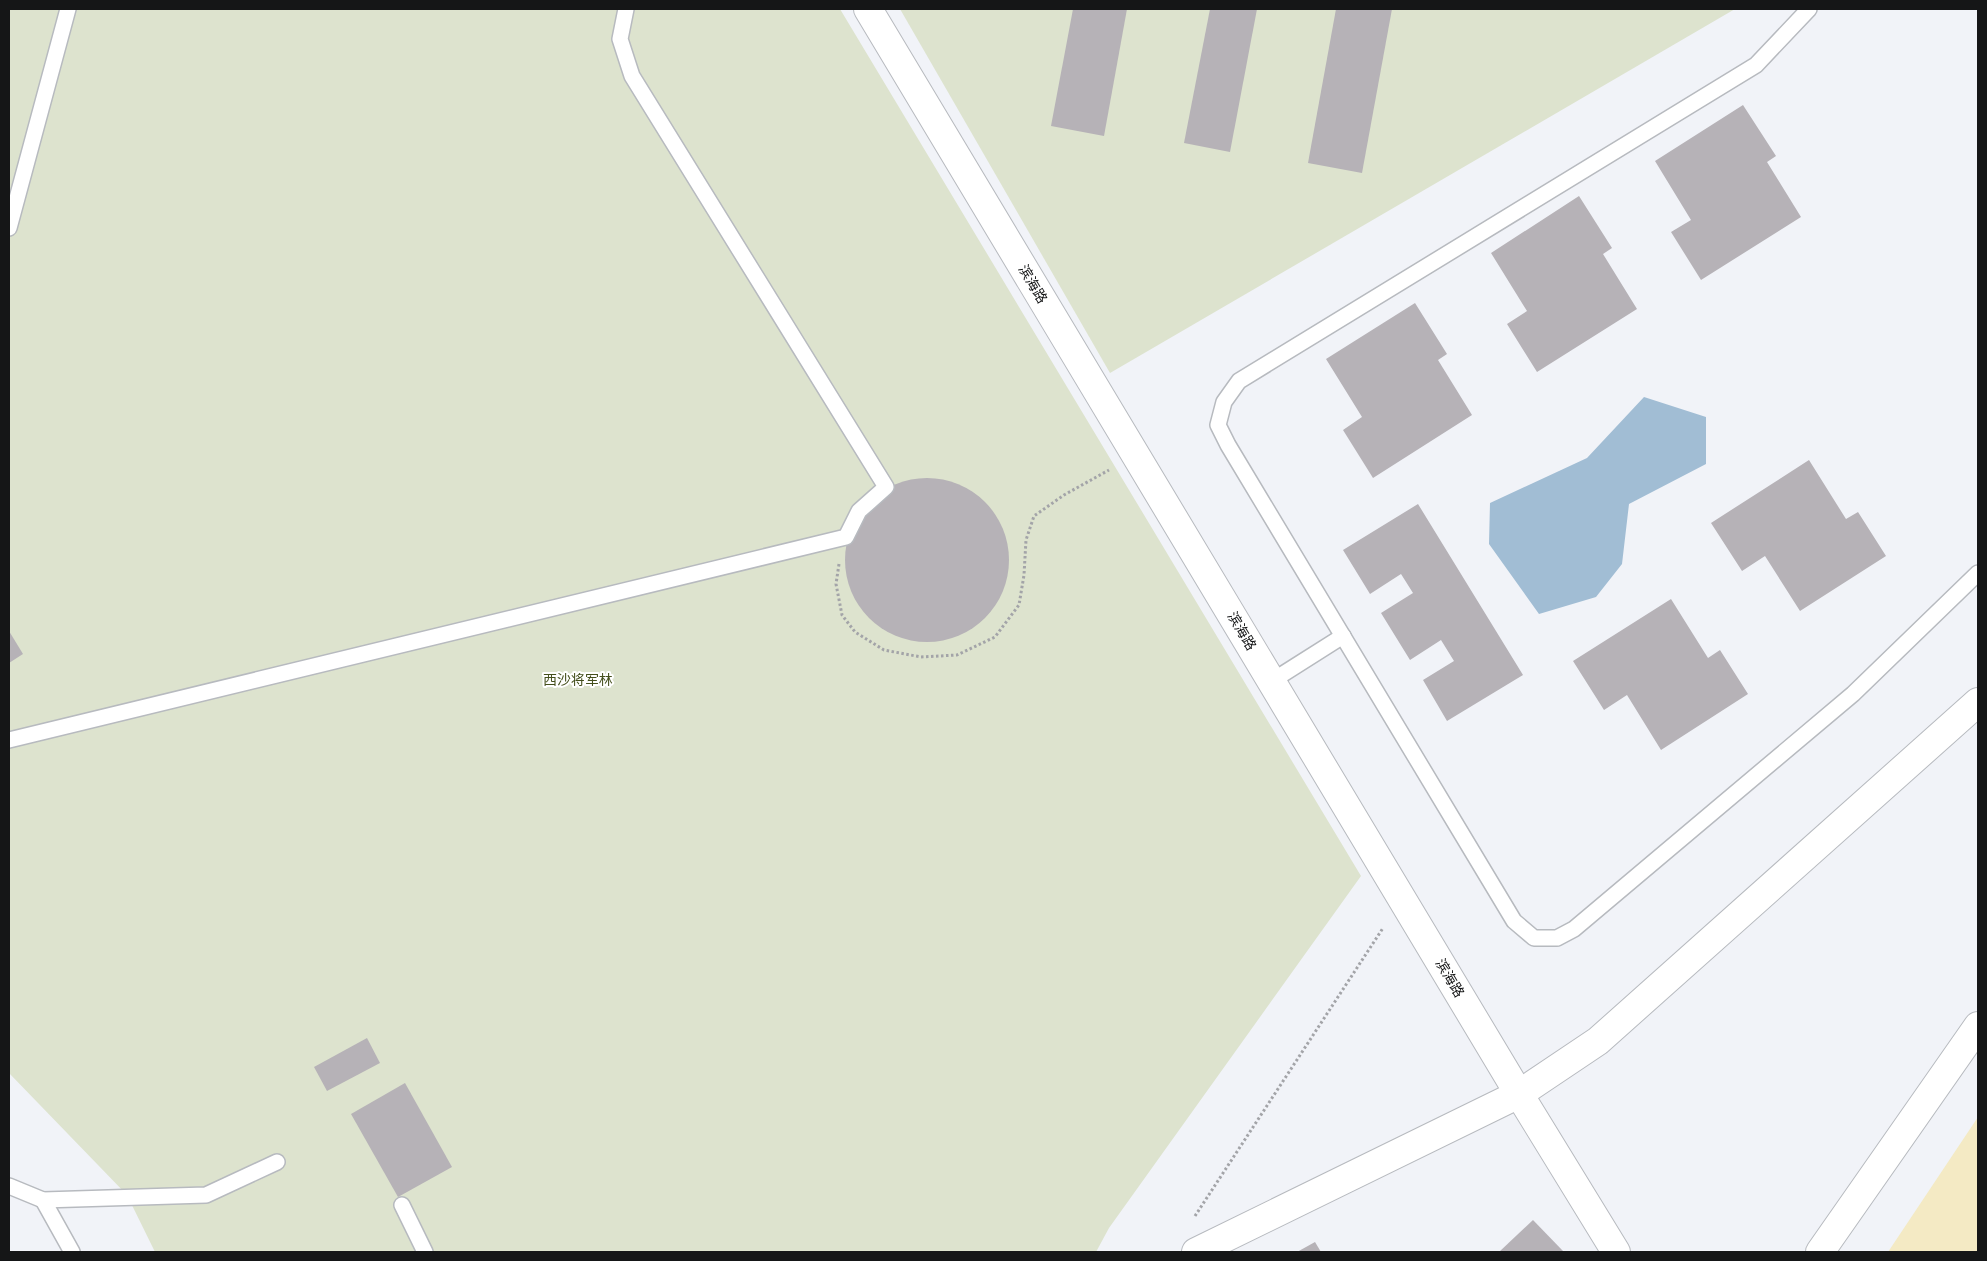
<svg xmlns="http://www.w3.org/2000/svg" width="1987" height="1261" font-family="'PT Sans Narrow','Noto Sans SC',sans-serif">
	<style>
		.green { fill: #dde3ce }
		.sand { fill: #f4eac4 }
		.water { fill: #a1bdd4 }
		.building { fill: #b6b2b7 }
		.lines { fill: none; stroke-linecap: round; stroke-linejoin: round }
		.service-casing { stroke: #b7babf; stroke-width: 18 }
		.minor-casing { stroke: #b7babf; stroke-width: 30 }
		.tertiary-casing { stroke: #b7babf; stroke-width: 30 }
		.secondary-casing { stroke: #b7babf; stroke-width: 30 }
		.path { stroke: #a3a4a8; stroke-width: 3; stroke-dasharray: 2.5 2.5; stroke-linecap: butt }
		.service { stroke: #fff; stroke-width: 15 }
		.minor { stroke: #fff; stroke-width: 28 }
		.tertiary { stroke: #fff; stroke-width: 28 }
		.secondary { stroke: #fff; stroke-width: 28 }
		.labels { text-anchor: middle; stroke-width: 4; stroke-linejoin: round; paint-order: stroke }
		.street-label { font-size: 14px; fill: #151617; stroke: #fff }
		.park-label { font-size: 14px; fill: #444f1c; stroke: #fff }
	</style>
	<rect width="100%" height="100%" fill="#f1f3f8"/>
	<g class="green">
		<path d="M9,9H840L1361,876L1109,1228L1096,1252H155L127,1195L9,1073Z"/>
		<path d="M900,9H1735L1110,373Z"/>
	</g>
	<path class="sand" d="M1978,1117V1252H1888Z"/>
	<path class="water" d="M1644,397L1706,417V464L1629,504L1622,564L1596,597L1539,614L1489,544L1490,503L1587,458Z"/>
	<g class="building">
		<path d="M1073,9H1127L1104,136L1051,126Z"/>
		<path d="M1210,9H1257L1230,152L1184,143Z"/>
		<path d="M1336,9H1392L1362,173L1308,163Z"/>
		<path d="M1743,105L1776,156L1767,162L1801,217L1701,280L1671,232L1691,220L1655,161Z"/>
		<path d="M1579,196L1612,248L1603,254L1637,309L1537,372L1507,324L1527,311L1491,253Z"/>
		<path d="M1415,303L1447,354L1438,360L1472,415L1373,478L1343,430L1362,417L1326,359Z"/>
		<path d="M1809,460L1846,519L1858,512L1886,556L1800,611L1765,556L1742,571L1711,523Z"/>
		<circle cx="927" cy="560" r="82"/>
		<path d="M1418,504L1523,675L1447,721L1423,680L1454,661L1441,640L1410,660L1381,613L1413,593L1401,574L1370,594L1343,550Z"/>
		<path d="M1671,599L1708,658L1720,650L1748,694L1661,750L1627,695L1604,710L1573,661Z"/>
		<path d="M9,631L23,654L9,663Z"/>
		<path d="M367,1038L380,1063L327,1091L314,1067Z"/>
		<path d="M405,1083L452,1167L398,1197L351,1114Z"/>
		<path d="M1533,1220L1563,1251L1562,1252H1499Z"/>
		<path d="M1315,1242L1321,1252H1297Z"/>
	</g>
	<g class="lines">
		<g class="service-casing">
			<g id="service">
				<path d="M1809,9L1756,65L1239,381L1224,402L1218,425L1228,445L1514,921L1534,938H1557L1574,929L1853,694L1978,573"/>
				<path d="M9,228L68,9"/>
				<path d="M1272,681L1343,636"/>
				<path d="M9,740L846,537L859,511L886,487L632,76L620,39L626,9"/>
				<path d="M9,1186L43,1200L206,1195L277,1162"/>
				<path d="M43,1200L72,1252"/>
				<path d="M402,1205L425,1252"/>
			</g>
		</g>
		<g class="minor-casing">
			<path id="minor" d="M1820,1252L1978,1026"/>
		</g>
		<g class="tertiary-casing">
			<path id="tertiary" d="M1196,1252L1519,1094L1598,1041L1978,702"/>
		</g>
		<g class="secondary-casing">
			<path id="secondary" d="M868,9L1519,1094L1616,1252"/>
		</g>
		<g class="path">
			<path d="M839,564L836,584L842,615L855,632L884,650L921,657L957,655L995,637L1019,605L1024,575L1026,540L1034,516L1064,495L1109,470"/>
			<path d="M1195,1216L1383,928"/>
		</g>
		<use href="#service" class="service"/>
		<use href="#minor" class="minor"/>
		<use href="#tertiary" class="tertiary"/>
		<use href="#secondary" class="secondary"/>
	</g>
	<g class="labels">
		<g class="street-label">
			<text transform="translate(1033 284) rotate(59)" y="5">滨海路</text>
			<text transform="translate(1242 631) rotate(59)" y="5">滨海路</text>
			<text transform="translate(1450 978) rotate(59)" y="5">滨海路</text>
		</g>
		<g class="park-label">
			<text x="578" y="685">西沙将军林</text>
		</g>
	</g>
	<rect width="1987" height="1261" fill="none" stroke="#151617" stroke-width="20"/>
</svg>
